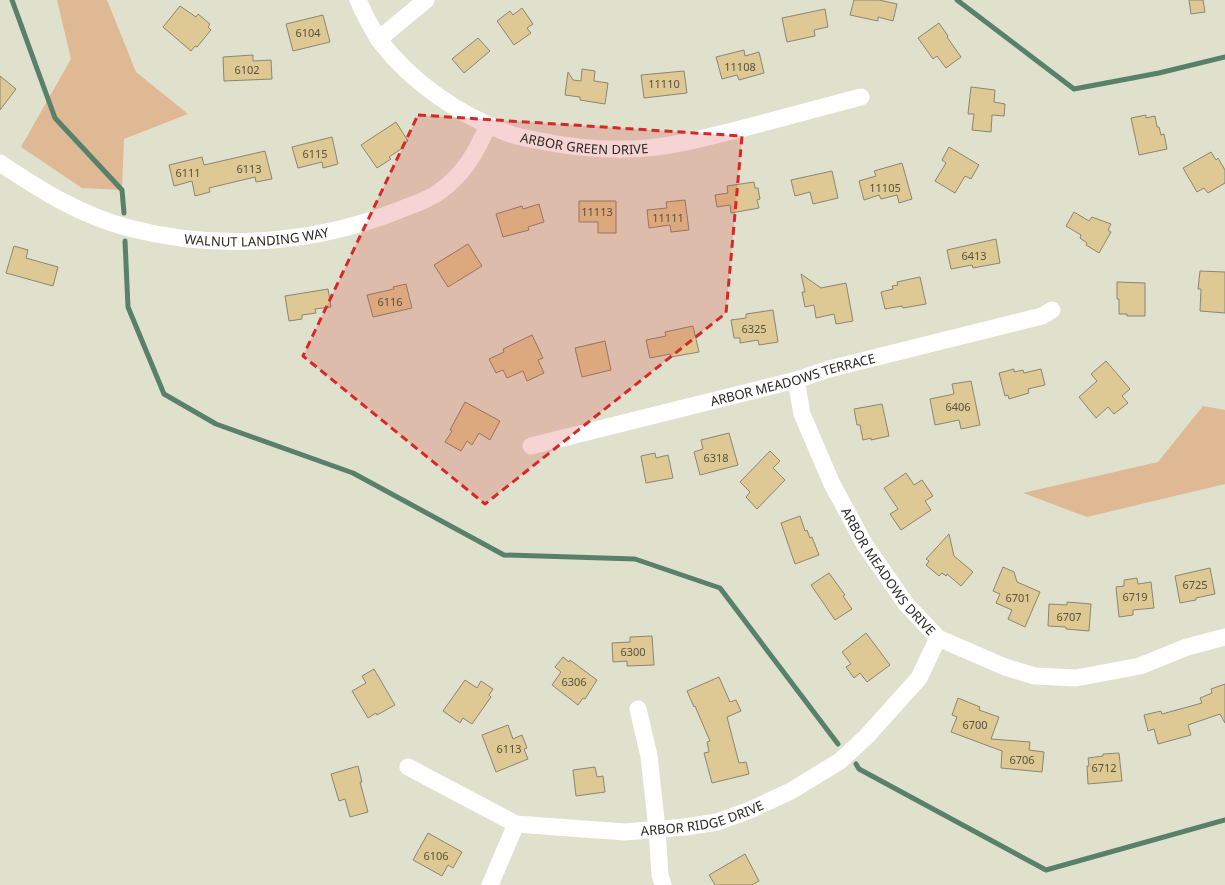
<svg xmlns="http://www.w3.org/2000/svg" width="1225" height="885" font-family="'Noto Sans',sans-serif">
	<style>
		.green { fill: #dfb894 }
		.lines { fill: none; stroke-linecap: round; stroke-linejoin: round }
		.stream { stroke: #598069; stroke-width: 5 }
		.building { fill: #dec994; stroke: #8c8573 }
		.minor { stroke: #fff; stroke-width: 17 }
		.marked { fill: #d62828; fill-opacity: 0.2; stroke: #d62828; stroke-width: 3; stroke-dasharray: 8 5; stroke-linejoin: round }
		.labels { text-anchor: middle; stroke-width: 3.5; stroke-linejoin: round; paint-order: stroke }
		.number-label { font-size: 11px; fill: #56523e }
		.street-label { font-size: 13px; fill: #292a22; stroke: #fff }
	</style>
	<rect width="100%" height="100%" fill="#dfe1cd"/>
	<g class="green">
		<path d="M57,0H107L136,72L188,114L124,139L122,190L82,188L21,147L71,59Z"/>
		<path d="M1203,406L1225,410V484L1087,517L1023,493L1158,462Z"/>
	</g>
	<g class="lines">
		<g class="stream">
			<path d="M12,0L55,118L122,190L124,213"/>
			<path d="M957,0L1074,89L1159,73L1225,57"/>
			<path d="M125,241L128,307L164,394L216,424L353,473L504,555L635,559L720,588L838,744"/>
			<path d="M856,764L859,769L1046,870L1225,820"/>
		</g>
	</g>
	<g class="building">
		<path d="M854,0H879L897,4L893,21L878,17V21L850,15Z"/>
		<path d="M1189,0H1203L1205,12L1191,14Z"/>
		<path d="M180,6L196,17L198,14L210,24L208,27L211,30L197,47L195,46L191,51L163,27Z"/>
		<path d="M522,8L533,24L527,28L531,33L514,45L497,21L510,11L513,15Z"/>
		<path d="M825,9L828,27L814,30L815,36L787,42L782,18Z"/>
		<path d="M323,15L330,42L293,51L286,24Z"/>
		<path d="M939,23L948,36L947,37L961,57L946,68L937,56L933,59L918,38Z"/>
		<path d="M478,38L490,51L464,73L452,59Z"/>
		<path d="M744,50L745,56L759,52L764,73L739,80L737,75L722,79L716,57Z"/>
		<path d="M253,55V61L271,60L272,79L224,81L223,57Z"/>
		<path d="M582,69L595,71L594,81L608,83L605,104L580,100V97L565,95L568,72L573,80L581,81Z"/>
		<path d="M684,71L687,93L644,98L641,75Z"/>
		<path d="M0,76L16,89L0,110Z"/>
		<path d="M971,87L995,90L994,102L1005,104L1004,116L992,115L991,132L972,130L974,114H968Z"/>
		<path d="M1146,115V118L1155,116L1157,127H1159L1161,135L1164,134L1167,149L1139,155L1131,118Z"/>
		<path d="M396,122L408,141L402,145L404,147L389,157L391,159L377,168L361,145Z"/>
		<path d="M332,137L338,164L323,168L322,162L298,168L292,147Z"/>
		<path d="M949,147L979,165L971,179L965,176L955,193L935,181L946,163L942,160Z"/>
		<path d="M265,151L272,179L256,182L255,177L209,188L210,192L195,196L192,181L174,186L169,165L202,157L204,165Z"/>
		<path d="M1211,152L1216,160L1218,158L1225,170V183L1208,193L1204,188L1197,192L1183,168Z"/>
		<path d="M902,163L912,199L899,203L897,195L881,199L879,195L864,200L859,181L876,176L874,171Z"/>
		<path d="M832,171L838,198L813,204L810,192L795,196L791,180Z"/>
		<path d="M754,182L755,188H758L760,199L757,200L759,208L731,213L730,205L717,207L715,195L728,193L727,186Z"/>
		<path d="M685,200L689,230L671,232L670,225L649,228L647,210L667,208L666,202Z"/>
		<path d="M579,201H616V233H598V222H579Z"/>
		<path d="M539,204L544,222L528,227L529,230L503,237L496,214L522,206L523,209Z"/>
		<path d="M1074,212L1089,221L1092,217L1111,224L1108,230L1111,232L1099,253L1086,245L1087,243L1080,238L1081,235L1066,226Z"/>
		<path d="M996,239L1000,263L973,268L972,265L951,269L947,250Z"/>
		<path d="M468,244L482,266L448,287L434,265Z"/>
		<path d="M14,246L28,250L26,258L58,267L53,286L6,273Z"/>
		<path d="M1200,271L1225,272V313L1200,311L1201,289H1198Z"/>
		<path d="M801,274L821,288L846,283L853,321L836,324L834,314L816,318L814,305L805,307L802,292H805Z"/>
		<path d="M920,277L926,304L903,308L902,306L885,309L881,292L893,289L892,286L898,285L897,282Z"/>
		<path d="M1117,282L1145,283V316H1127V314H1119V299H1117Z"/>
		<path d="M406,284L412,308L373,317L367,295L394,289L393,287Z"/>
		<path d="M328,289L331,307L315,309L316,313L302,315V319L289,321L285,296Z"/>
		<path d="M773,310L778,342L759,345L758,340L740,343V338H734L731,320L746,318V314Z"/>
		<path d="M693,326L699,352L671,357L670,354L650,358L646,340L666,336L665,332Z"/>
		<path d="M532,335L543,358L538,360L544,373L527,381L523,371L507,378L503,370L496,373L489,359L504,352L503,349Z"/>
		<path d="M605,341L611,370L582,377L575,348Z"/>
		<path d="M1106,361L1130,389L1122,396L1128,403L1114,414L1108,407L1096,418L1079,397L1097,381L1091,374Z"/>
		<path d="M1014,369V372L1023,370L1024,373L1041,369L1045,385L1028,389L1029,393L1009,399L1008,395L1005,396L999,373Z"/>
		<path d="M971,381L980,425L961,429L959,420L935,425L930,399L954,394L952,384Z"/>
		<path d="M465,402L500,421L490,440L479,433L472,445L467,441L461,451L445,442L452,431L450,430Z"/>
		<path d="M882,404L889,436L871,440V438L863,440L860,425H857L854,409Z"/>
		<path d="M729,433L738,465L700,475L694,452L703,449L701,440Z"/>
		<path d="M770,451L780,461L773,468L785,480L757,509L746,497L750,492L740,482Z"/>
		<path d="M655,453L656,458L668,455L673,478L646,483L641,456Z"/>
		<path d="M906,473L914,485L922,480L933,496L925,501L931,510L901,530L890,514L898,509L884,488Z"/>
		<path d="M800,516L805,531L807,530L810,538L812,537L819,555L795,564L781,523Z"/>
		<path d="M949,534L954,556L973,572L961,586L947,574L946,576L942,573L939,576L926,565L929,561L926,559Z"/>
		<path d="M1003,567L1014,572L1017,582L1040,592L1025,627L1008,619L1012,610L996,603L1000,594L993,591Z"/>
		<path d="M1210,568L1215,594L1196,598V600L1180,603L1175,576Z"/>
		<path d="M829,573L845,595L843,596L852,609L835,620L811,585Z"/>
		<path d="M1137,578L1138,584L1151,582L1154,608L1133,610V615L1119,617L1116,587L1124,586V580Z"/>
		<path d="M1067,602L1091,604L1089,631L1066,629V627L1048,626L1049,604L1067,605Z"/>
		<path d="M866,633L890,665L867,682L860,673L854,678L846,667L851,664L842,652Z"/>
		<path d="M652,636L654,665L627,666V661L613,662L612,643L630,642V637Z"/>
		<path d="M563,657L569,662L570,660L597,680L585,699L583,698L578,705L552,685L561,672L555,667Z"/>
		<path d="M374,669L395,705L377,715L376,713L368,718L352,691L366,683L362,676Z"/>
		<path d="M719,677L730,702L736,700L741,711L727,717L739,763L746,762L749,774L712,783L704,753L709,752L707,742L710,741L695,706L694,707L687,691Z"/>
		<path d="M465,680L477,688L481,681L493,689L489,695L491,697L472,724L463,718L460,723L443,711Z"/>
		<path d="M1225,684V723L1220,714L1188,725L1191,735L1158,744L1154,729L1148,731L1144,715L1161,711L1162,714L1202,703L1200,698L1212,693L1211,689Z"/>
		<path d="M958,698L980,707L979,710L999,717L991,739L1030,742L1029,750L1044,752L1042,772L1001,768L1002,751L951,732L957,717L952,715Z"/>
		<path d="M508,725L513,739L522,735L527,748L524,749L528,759L496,772L482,735Z"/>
		<path d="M1119,753L1122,781L1088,784L1087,766H1089L1088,758L1103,756V754Z"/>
		<path d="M358,766L362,782H360L368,812L350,817L345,799L339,801L331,774Z"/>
		<path d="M595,767L597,777L603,776L605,792L576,796L573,770Z"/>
		<path d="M428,833L462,852L453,868L448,865L442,876L413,860Z"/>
		<path d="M745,854L759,881L752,885H715L709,875Z"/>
	</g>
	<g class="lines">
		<g class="minor">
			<path id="s1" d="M358,0C364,14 371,27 379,40C411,82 460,116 510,134C518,137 527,138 536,140C577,149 614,152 656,147C686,144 715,135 744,128C783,118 822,107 861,97"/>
			<path d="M379,39L426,0"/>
			<path id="s2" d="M0,163C40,190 82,216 129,228C217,251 313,244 397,211C411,205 427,201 439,192C464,174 476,153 488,125"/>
			<path id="s3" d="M796,380L802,414L832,484L865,545L906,604L938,638L1005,667L1035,676L1076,678L1140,666L1187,647L1225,637"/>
			<path id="s4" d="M531,446L796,380L829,369L1042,316L1052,310"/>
			<path d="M638,709L649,756L657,829L660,875L663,885"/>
			<path id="s5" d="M408,767L516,824L625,832L685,827L717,822L750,810L791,791L840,761L866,737L919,678L938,638"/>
			<path d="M490,885L516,824"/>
		</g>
	</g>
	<path class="marked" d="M418,115L742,136L726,313L485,504L303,356Z"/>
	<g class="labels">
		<g class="number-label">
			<text x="308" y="37">6104</text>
			<text x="740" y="71">11108</text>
			<text x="247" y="74">6102</text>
			<text x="664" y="88">11110</text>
			<text x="315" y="158">6115</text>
			<text x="249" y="173">6113</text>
			<text x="188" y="177">6111</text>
			<text x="885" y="192">11105</text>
			<text x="597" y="216">11113</text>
			<text x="668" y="222">11111</text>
			<text x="974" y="260">6413</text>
			<text x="390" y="306">6116</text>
			<text x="754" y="333">6325</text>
			<text x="958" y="411">6406</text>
			<text x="716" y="462">6318</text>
			<text x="1195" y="589">6725</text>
			<text x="1135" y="601">6719</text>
			<text x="1018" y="602">6701</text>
			<text x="1069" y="621">6707</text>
			<text x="633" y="656">6300</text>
			<text x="574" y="686">6306</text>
			<text x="975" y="729">6700</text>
			<text x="509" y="753">6113</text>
			<text x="1022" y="764">6706</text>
			<text x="1104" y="772">6712</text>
			<text x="436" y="860">6106</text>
		</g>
		<g class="street-label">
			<text dy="5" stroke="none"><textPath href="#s1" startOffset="284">ARBOR GREEN DRIVE</textPath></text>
			<text dy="5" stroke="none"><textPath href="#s2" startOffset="274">WALNUT LANDING WAY</textPath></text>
			<text dy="5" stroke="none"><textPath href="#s4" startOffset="270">ARBOR MEADOWS TERRACE</textPath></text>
			<text dy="5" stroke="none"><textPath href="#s3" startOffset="215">ARBOR MEADOWS DRIVE</textPath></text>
			<text dy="5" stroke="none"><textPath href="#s5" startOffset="310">ARBOR RIDGE DRIVE</textPath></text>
		</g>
	</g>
</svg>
